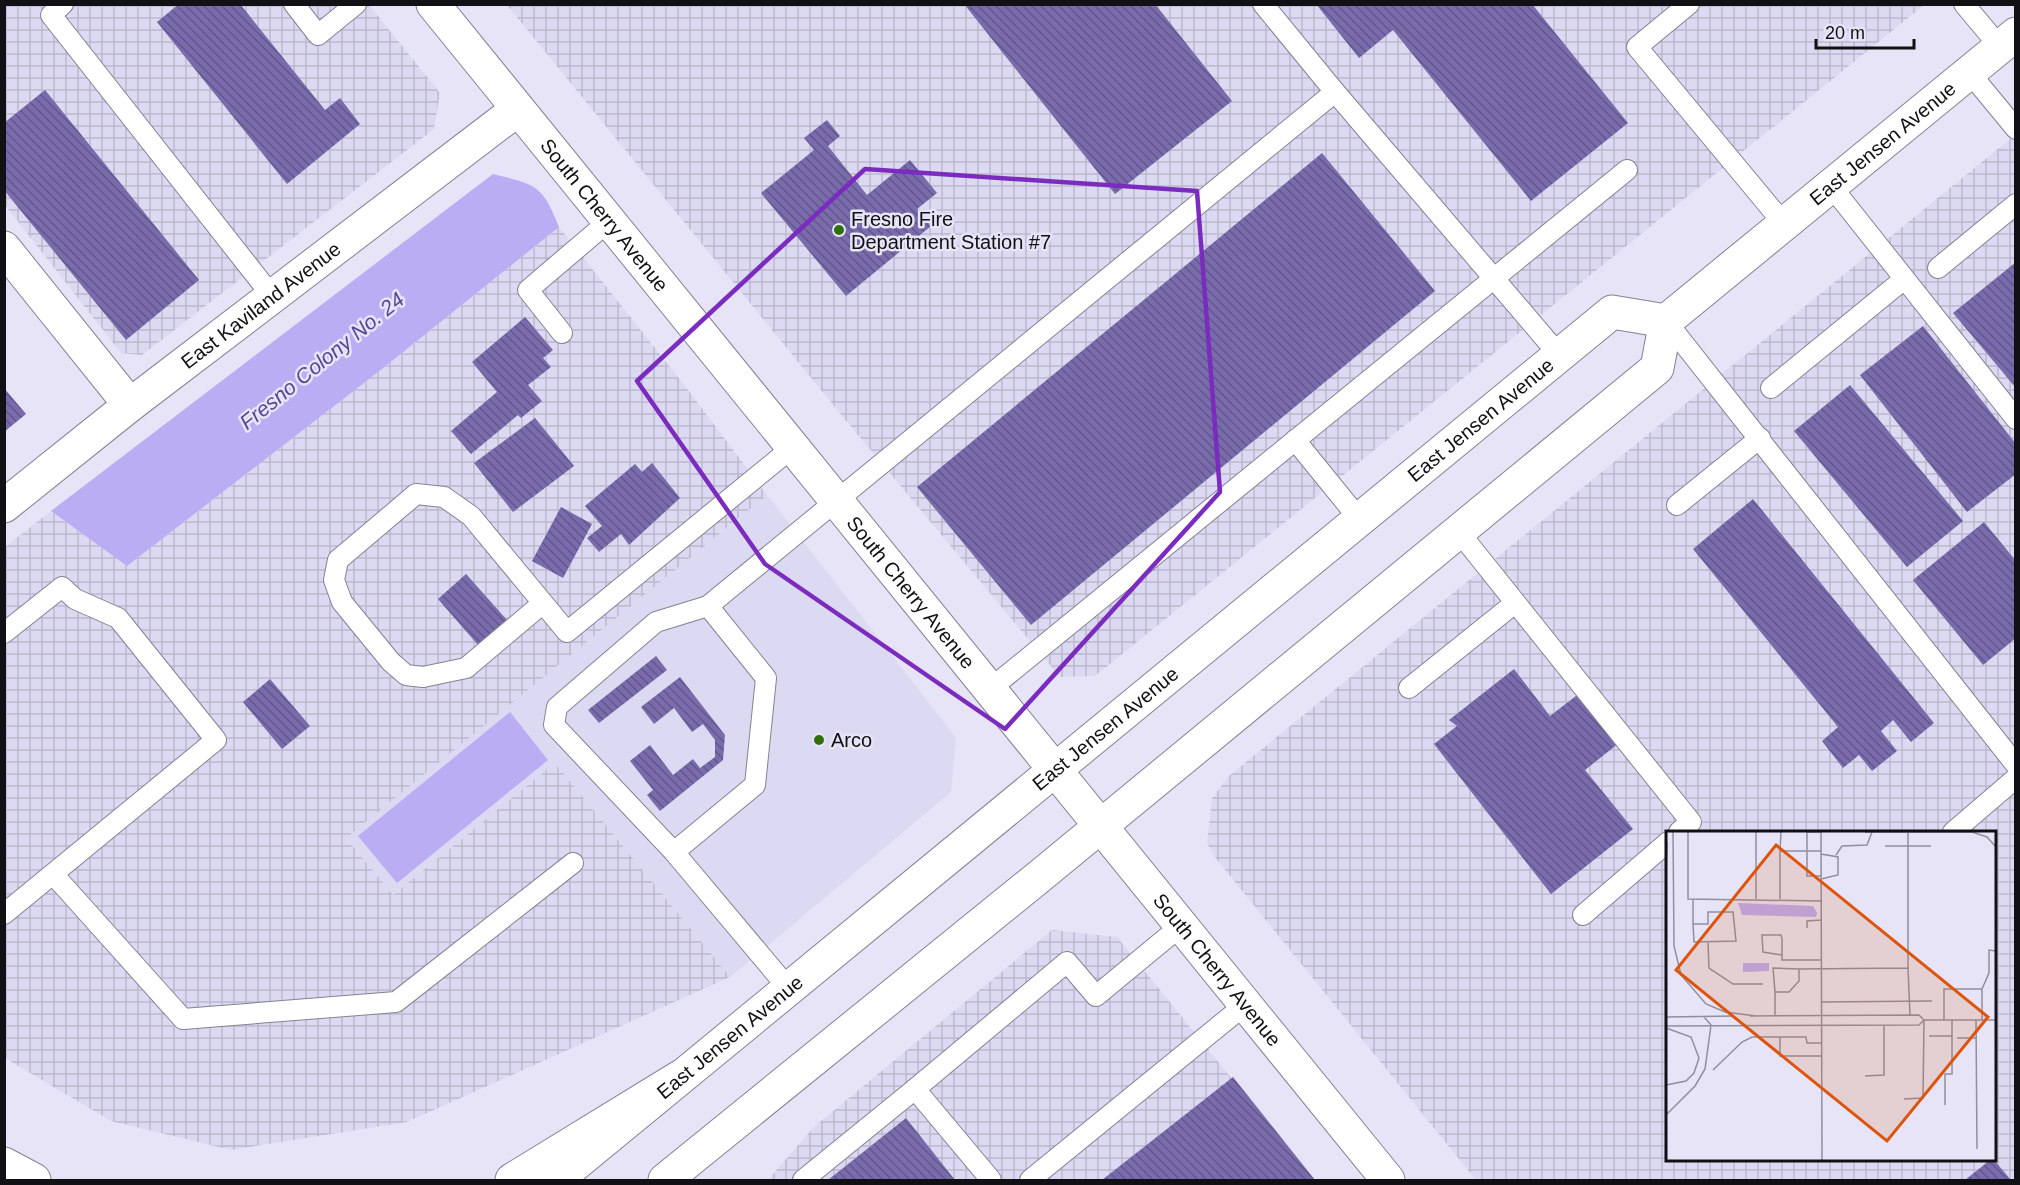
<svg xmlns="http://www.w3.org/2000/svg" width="2020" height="1185" font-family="Helvetica,sans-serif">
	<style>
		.built { fill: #dcd9f2 }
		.industrial { fill: url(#industrial-grid); fill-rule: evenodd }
		.water { fill: #baadf3 }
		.building { fill: url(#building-back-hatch) }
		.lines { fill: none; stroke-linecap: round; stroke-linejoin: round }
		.lane-casing { stroke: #858292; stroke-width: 22 }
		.street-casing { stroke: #858292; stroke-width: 35 }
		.primary-casing { stroke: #858292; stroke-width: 35 }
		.highway-casing { stroke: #858292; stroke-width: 35 }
		.lane { stroke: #fff; stroke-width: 20 }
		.street { stroke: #fff; stroke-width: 33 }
		.primary { stroke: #fff; stroke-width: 33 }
		.highway { stroke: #fff; stroke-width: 33 }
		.marked { fill: none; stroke: #7b2cbf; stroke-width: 4.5; stroke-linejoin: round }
		.poi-dot { fill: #2f700b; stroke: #e6e4f6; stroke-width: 2 }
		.labels { text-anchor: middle; stroke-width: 5; stroke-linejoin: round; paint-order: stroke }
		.street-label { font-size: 20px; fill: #111015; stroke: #e6e4f6 }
		.poi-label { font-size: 20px; fill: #111015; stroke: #e6e4f6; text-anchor: start }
		.water-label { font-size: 21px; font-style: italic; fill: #5a4496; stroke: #e6e4f6 }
		.inset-road { fill: none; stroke: #918f9c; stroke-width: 1.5 }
		.view { fill: #dd550c; fill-opacity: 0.15; stroke: #dd550c; stroke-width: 3 }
		.inset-edge { fill: none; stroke: #111015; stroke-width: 3 }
	</style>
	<defs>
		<pattern id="industrial-grid" width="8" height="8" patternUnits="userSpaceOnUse" patternTransform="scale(1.5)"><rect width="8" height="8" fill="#dcd9f2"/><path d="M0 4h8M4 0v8" fill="none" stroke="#bcb9cf"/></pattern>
		<pattern id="building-back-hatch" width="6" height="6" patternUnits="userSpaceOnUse" patternTransform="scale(1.5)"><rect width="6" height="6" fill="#796bac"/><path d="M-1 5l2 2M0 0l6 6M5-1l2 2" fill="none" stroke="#62578b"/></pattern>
	</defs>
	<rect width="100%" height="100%" fill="#e6e4f6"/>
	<path class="built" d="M767,495L956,738L951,792L730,977L556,764L393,896L346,837Z"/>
	<g class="industrial">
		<path d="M5,5H369L440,93L434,129L142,355L121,353L5,205Z"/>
		<path d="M507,5H1924L1095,676L1060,677L843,417Z"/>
		<path d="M2015,135V1180H1476L1214,856L1207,843L1212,798L1229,776ZM1668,832H1994V1160H1668Z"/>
		<path d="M559,227L685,386L767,495L346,838L393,895L555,763L730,977L407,1122L231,1150L111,1121L5,1058V547L51,511L127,566L382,369Z"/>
		<path d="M1052,930L1117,937L1314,1180H768L814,1127Z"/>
	</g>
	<g class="water">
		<path d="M493,174C536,185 542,184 559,227L382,369L127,566L51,511Z"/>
		<path d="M510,712L548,760L397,883L358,836Z"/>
	</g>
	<g class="building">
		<path d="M179,4H240L325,110L340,98L360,124L287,184L157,22Z"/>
		<path d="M964,4H1155L1232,101L1115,194Z"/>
		<path d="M1316,4H1532L1628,123L1531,201L1393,30L1359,58Z"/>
		<path d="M45,90L199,280L126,340L4,190V123Z"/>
		<path d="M827,120L840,136L828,146L867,195L910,160L937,193L917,209L931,226L846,296L761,193L814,150L804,138Z"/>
		<path d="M1322,153L1435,291L1031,625L917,487Z"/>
		<path d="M2016,262V388L1953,313Z"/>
		<path d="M525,317L553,350L543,358L551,367L528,385L542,401L521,418L518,415L471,454L451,431L497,392L472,362Z"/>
		<path d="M1923,326L2016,444V474L1967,512L1860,375Z"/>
		<path d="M1850,385L1963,521L1907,567L1794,431Z"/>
		<path d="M4,388L26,414L4,432Z"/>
		<path d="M535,418L574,466L513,512L474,463Z"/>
		<path d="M652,463L680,498L629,545L621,534L599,552L587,538L602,526L585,506L635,464L642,472Z"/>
		<path d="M1753,499L1934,723L1911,742L1893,720L1881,731L1897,751L1872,771L1859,755L1843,768L1822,741L1838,727L1693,549Z"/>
		<path d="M561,507L592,524L563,578L532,561Z"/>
		<path d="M1984,522L2016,561V638L1983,665L1913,580Z"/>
		<path d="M466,574L507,620L478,645L438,599Z"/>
		<path d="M656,656L667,670L599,723L588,710Z"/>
		<path d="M1514,669L1550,716L1585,689L1624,739L1585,770L1633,829L1551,894L1434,744L1457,726L1449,720Z"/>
		<path d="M680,677L725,735L723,760L660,811L647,795L653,790L630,761L650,745L673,775L693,759L700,768L715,757V740L703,724L692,732L674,708L654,724L641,707Z"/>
		<path d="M270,679L310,726L282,749L243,702Z"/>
		<path d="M1233,1077L1315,1180H1102Z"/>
		<path d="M906,1118L955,1180H828Z"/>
		<path d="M1990,1160H1994L2011,1180H1965Z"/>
	</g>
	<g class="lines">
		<g class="lane-casing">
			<g id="lane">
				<path d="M63,4L51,15L272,296"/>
				<path d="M294,4L318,35L356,4"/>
				<path d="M1689,4L1637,47L1784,224"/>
				<path d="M1964,4L2000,47"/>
				<path d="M1969,72L2016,129"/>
				<path d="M1335,92L1560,356"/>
				<path d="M1831,186L2016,419"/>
				<path d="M1938,268L2016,204"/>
				<path d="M1666,321L2016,765"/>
				<path d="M562,333L528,290L609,221"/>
				<path d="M1771,388L1903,280"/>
				<path d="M1295,440L1360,520"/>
				<path d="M1677,505L1760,438"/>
				<path d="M1459,532L1691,822L1679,832"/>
				<path d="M543,603L466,668L423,677L406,675L391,662L342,602L334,580L338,560L416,494L444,497L471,516L567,632L793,447"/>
				<path d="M4,633L62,587L75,599L118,618L216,740L4,914"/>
				<path d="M1409,688L1515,603"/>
				<path d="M990,689L1627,170"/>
				<path d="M1953,832L2016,778"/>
				<path d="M674,852L554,725L557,707L656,622L708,606"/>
				<path d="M53,874L183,1019L396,1002L573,863"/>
				<path d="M1583,915L1668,842"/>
				<path d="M789,989L674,852L755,785L766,678L708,606L1335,92L1263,4"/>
				<path d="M915,1089L1067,962L1096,996L1182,925"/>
				<path d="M803,1180L915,1089L991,1180"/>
				<path d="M1030,1180L1246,1004"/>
			</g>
		</g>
		<g class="street-casing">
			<g id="street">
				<path id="s1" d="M433,4L1388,1180"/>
				<path d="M4,248L130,405"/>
				<path id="s2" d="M4,506L130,405L518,109"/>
			</g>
		</g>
		<g class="primary-casing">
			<g id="primary">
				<path id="s3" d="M556,1180L1612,312L1666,321"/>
				<path id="s4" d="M665,1180L1040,876L1657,368L1666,321L2016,34"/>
			</g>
		</g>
		<g class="highway-casing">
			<g id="highway">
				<path d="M4,1164L34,1180"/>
				<path d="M512,1180L680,1077"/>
			</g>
		</g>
		<use href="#lane" class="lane"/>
		<use href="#street" class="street"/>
		<use href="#primary" class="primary"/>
		<use href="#highway" class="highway"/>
	</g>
	<path class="marked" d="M865,169L1197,191L1220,492L1005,729L765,564L637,381Z"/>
	<g class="poi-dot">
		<circle cx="839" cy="230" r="6"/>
		<circle cx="819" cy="740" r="6"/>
	</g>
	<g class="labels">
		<g class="street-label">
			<text dy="7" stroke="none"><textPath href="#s4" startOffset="1610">East Jensen Avenue</textPath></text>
			<text dy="7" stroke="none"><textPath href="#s1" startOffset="272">South Cherry Avenue</textPath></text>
			<text dy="7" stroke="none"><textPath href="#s2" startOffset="326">East Kaviland Avenue</textPath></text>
			<text dy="7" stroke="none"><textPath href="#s3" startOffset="1197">East Jensen Avenue</textPath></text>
			<text dy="7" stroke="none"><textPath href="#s1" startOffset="758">South Cherry Avenue</textPath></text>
			<text dy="7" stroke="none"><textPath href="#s3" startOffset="711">East Jensen Avenue</textPath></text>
			<text dy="7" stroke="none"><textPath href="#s1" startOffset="1244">South Cherry Avenue</textPath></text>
			<text dy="7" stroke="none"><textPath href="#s3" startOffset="225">East Jensen Avenue</textPath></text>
		</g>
		<g class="poi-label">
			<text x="851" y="226">Fresno Fire<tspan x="851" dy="23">Department Station #7</tspan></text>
			<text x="831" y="747">Arco</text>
		</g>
		<g class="water-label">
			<text transform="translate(322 361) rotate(-39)" y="7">Fresno Colony No. 24</text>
		</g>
	</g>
	<g transform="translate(1666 831)">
		<rect width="330" height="330" fill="#e6e4f6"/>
		<path d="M72,72L147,75L151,82L150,86L76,84ZM77,132H103V140L77,141Z" fill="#baadf3"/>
		<path class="inset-road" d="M7,1L8,115L15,144L40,173L59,181L90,185M22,1V68L155,70M155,1L156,329M155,1H141V45H155M199,1H306L321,6L330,16M219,15H265M114,20L115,1M155,23L172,26V44L155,48M170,24L176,15L201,14L206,1M0,39L1,11M90,68V1M114,68V20H155M27,93H42V81H67L70,110L28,111L27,93V68M141,97V90L155,89M42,111L43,137L67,153H97M116,124L97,121L96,104H115L116,108V129H156M242,137L244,184M316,158L323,142V119L330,120M109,161L107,137L133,138M156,171L266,170M84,185L253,184L258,189M109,185V161H123L133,150V138L242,137V1M0,186L68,185M278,189V158H316V189M310,189L311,318M0,195L253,194L258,189H330M0,197L25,206L33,227L28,242L20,250L0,254M263,205H286M114,206H140L141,212H156M291,207H311M47,239L76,211L86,206H114V225H156M199,245L218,244V194M238,268L257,267L258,189M279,274V243H286V189M0,284L29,255L39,238L45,194L38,186"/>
		<path class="view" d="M110,14L322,186L221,310L10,139Z"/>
		<rect width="330" height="330" class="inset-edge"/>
	</g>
	<rect width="2020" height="1185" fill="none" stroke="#111015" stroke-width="12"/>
	<path d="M1816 39v9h98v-9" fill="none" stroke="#111015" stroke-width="3"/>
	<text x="1825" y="39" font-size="18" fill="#111015" stroke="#e6e4f6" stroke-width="4.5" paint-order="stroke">20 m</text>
</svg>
